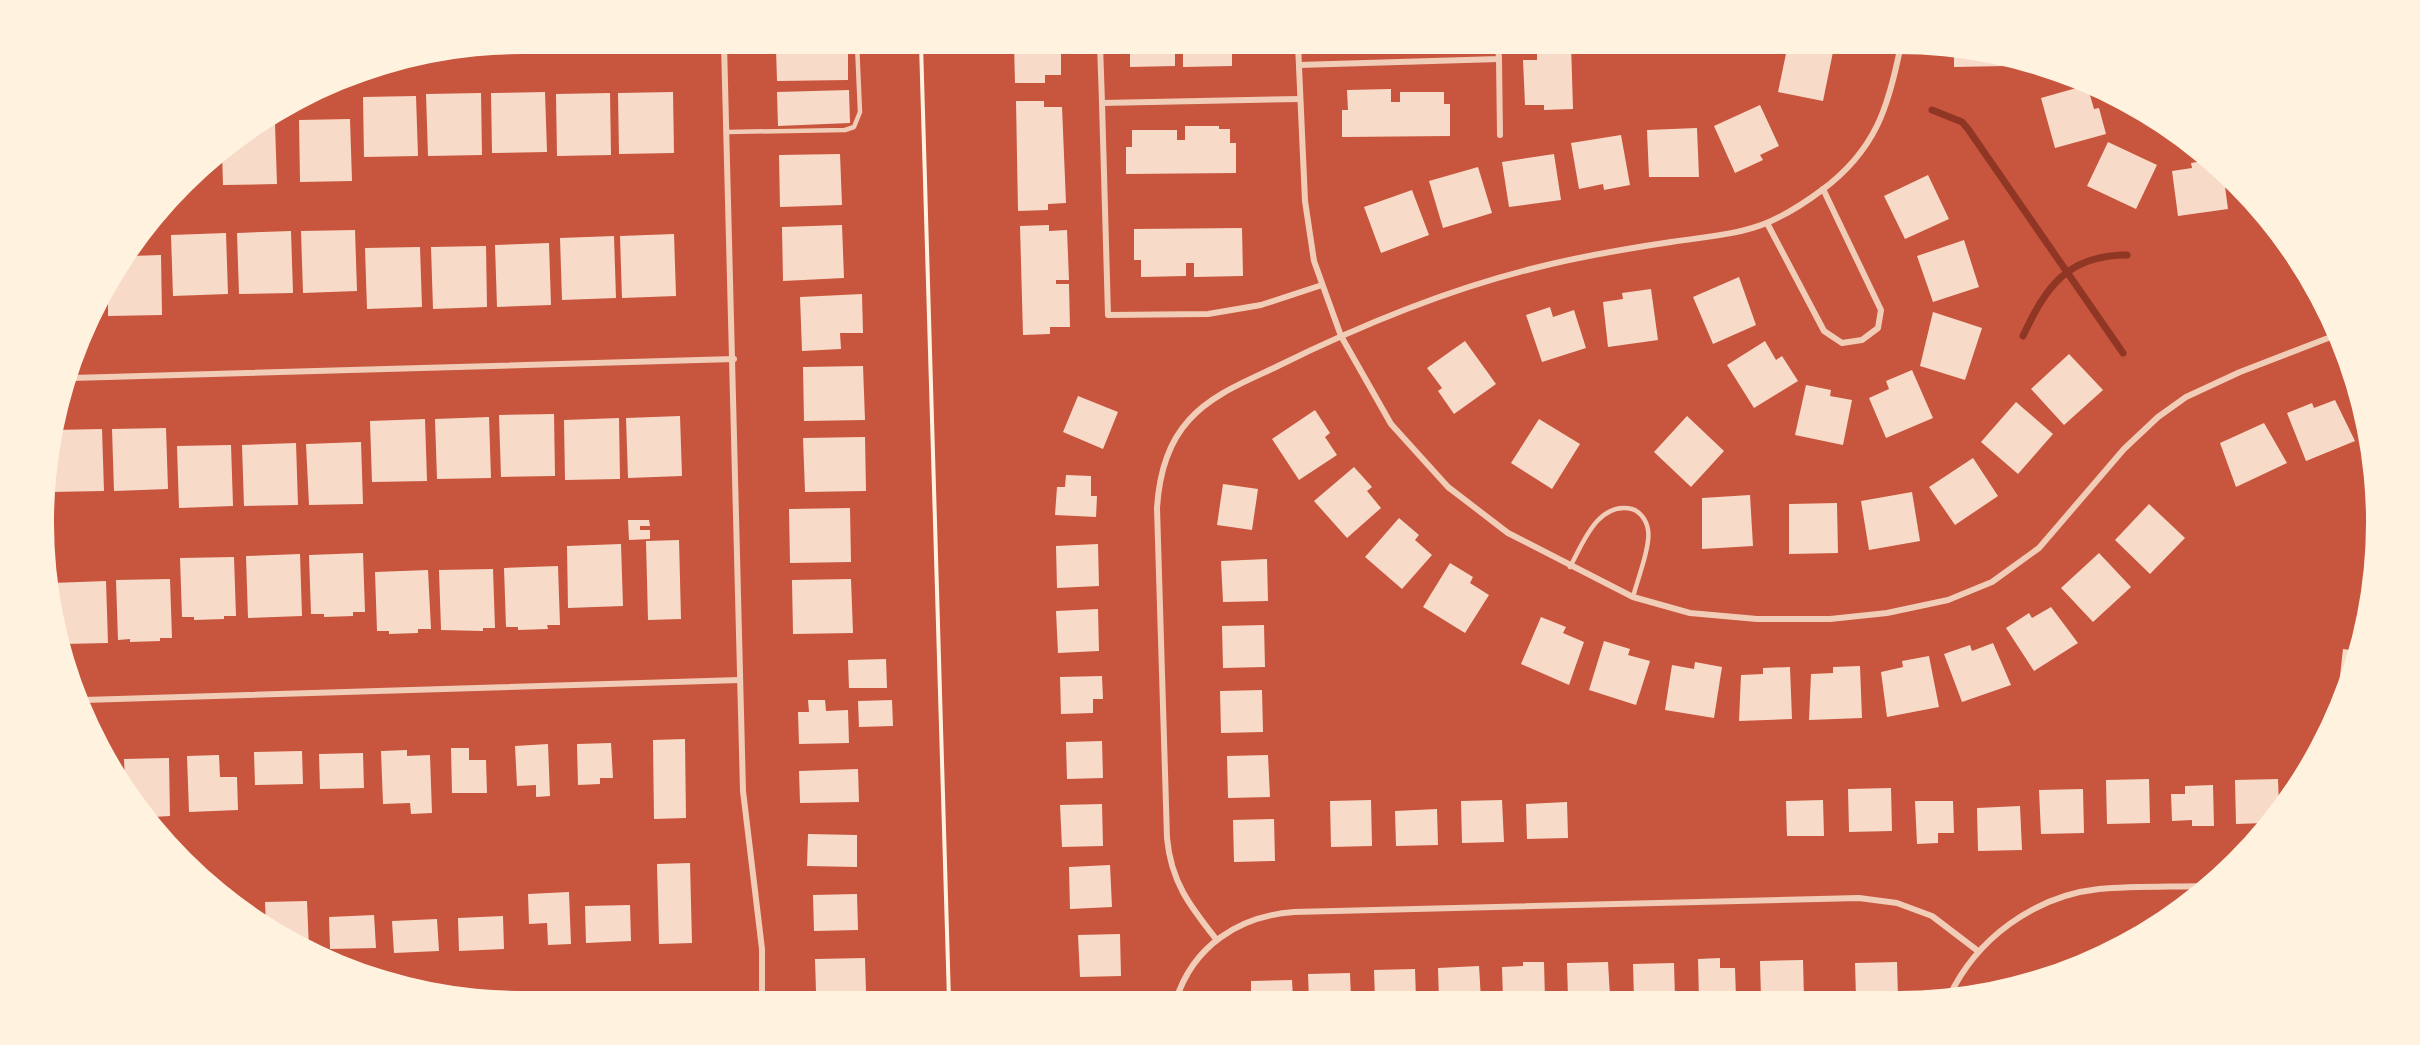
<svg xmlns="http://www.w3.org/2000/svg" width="2420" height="1045" font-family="'Fira Sans Condensed',sans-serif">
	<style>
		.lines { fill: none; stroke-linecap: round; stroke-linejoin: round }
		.stream { stroke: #8f3625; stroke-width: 7 }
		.building { fill: #f7dbc8 }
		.path { stroke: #fff3e0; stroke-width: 4 }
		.service { stroke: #f1ccb7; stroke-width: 4.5 }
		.minor { stroke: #f1ccb7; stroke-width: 6 }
	</style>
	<rect width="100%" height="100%" fill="#c8553d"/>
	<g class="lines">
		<g class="stream">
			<path d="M1932,110L1962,122L1968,129L2123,353"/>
			<path d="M2023,336C2046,287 2067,255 2127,255"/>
		</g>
	</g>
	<g class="building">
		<path d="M1014,44H1061V75H1045V83H1015Z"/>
		<path d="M1123,44H1232V66L1183,67V53H1175V66L1130,67V50H1123Z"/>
		<path d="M1523,44H1571L1573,109L1544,110V105H1525L1523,60H1537V51H1523Z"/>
		<path d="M1788,44L1833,52L1823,101L1778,92Z"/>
		<path d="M848,47V80L777,81L776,49Z"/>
		<path d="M1954,53L2006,61V66L1954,67Z"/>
		<path d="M2087,85L2094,109L2099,108L2106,134L2055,148L2041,98Z"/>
		<path d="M1391,89V102H1400V92H1444V104H1450V136L1342,137V110H1348L1347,90Z"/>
		<path d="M849,90L850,123L778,126L777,92Z"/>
		<path d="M545,92L547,152L492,153L491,93Z"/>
		<path d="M673,92L674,153L619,154L618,93Z"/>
		<path d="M481,93L482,155L428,156L426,94Z"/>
		<path d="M610,93L611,155L557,156L556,94Z"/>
		<path d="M416,96L418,156L364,157L363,97Z"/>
		<path d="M1016,101H1044V107H1062L1066,203L1048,204V210L1018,211Z"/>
		<path d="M1760,105L1779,146L1760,155L1763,160L1735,173L1714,126Z"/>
		<path d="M350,119L352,181L300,182L299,120Z"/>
		<path d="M260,124H275L277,184L223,185L222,152Z"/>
		<path d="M1185,126H1219V129H1230V143H1236V173L1126,174V147H1132V130H1177V140H1185Z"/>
		<path d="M1697,128L1699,177H1649L1647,130Z"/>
		<path d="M1621,135L1630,185L1604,190L1603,184L1579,189L1571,143Z"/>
		<path d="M2108,142L2157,165L2136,209L2087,186Z"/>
		<path d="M840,154L842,205L780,207L779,155Z"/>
		<path d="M1554,154L1561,200L1509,207L1502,162Z"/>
		<path d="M2210,160L2223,172L2228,209L2178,216L2172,171L2192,168L2191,163Z"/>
		<path d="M1478,167L1492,213L1443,228L1429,181Z"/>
		<path d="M1928,175L1949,219L1905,239L1884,196Z"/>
		<path d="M1412,190L1429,235L1381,253L1364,207Z"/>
		<path d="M842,225L844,278L783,281L782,227Z"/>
		<path d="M1049,225V231L1067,230L1069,280H1056V284H1069L1070,327H1050V334L1023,335L1020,226Z"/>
		<path d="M1242,228L1243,276L1194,277V263H1186V276L1141,277V260H1134V229Z"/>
		<path d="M355,230L357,291L303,293L301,231Z"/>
		<path d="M291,231L293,293L239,294L237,233Z"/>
		<path d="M226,233L228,294L173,296L171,235Z"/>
		<path d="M674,234L676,296L622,298L620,236Z"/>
		<path d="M614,236L616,298L562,300L560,238Z"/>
		<path d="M1964,240L1979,287L1933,302L1917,256Z"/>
		<path d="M549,243L551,305L497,307L495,245Z"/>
		<path d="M486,246L487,307L433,309L431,247Z"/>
		<path d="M420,247L422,307L367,309L365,248Z"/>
		<path d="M161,255L162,315L108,316V283L130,256Z"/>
		<path d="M1739,277L1756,325L1713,344L1693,297Z"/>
		<path d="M1651,289L1658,340L1608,347L1603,302L1623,299L1622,293Z"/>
		<path d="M862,294L863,333H840L841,349L802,351L800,297Z"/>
		<path d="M100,305V319H94L99,305Z"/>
		<path d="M1550,307L1553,317L1574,310L1586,348L1542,362L1526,315Z"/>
		<path d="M1933,312L1982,328L1965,380L1920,366Z"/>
		<path d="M1465,341L1496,384L1454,414L1438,391L1442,388L1427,368Z"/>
		<path d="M1765,341L1776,360L1782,356L1798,381L1754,408L1727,365Z"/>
		<path d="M2069,354L2103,390L2064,425L2031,389Z"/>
		<path d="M863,366L865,420L804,421L803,367Z"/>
		<path d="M1912,370L1933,418L1886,438L1869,398L1889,389L1886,381Z"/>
		<path d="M1806,385L1831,390L1830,396L1852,400L1843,445L1795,435Z"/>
		<path d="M2356,388L2360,399L2362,415L2350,390Z"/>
		<path d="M1078,396L1118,412L1103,449L1063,432Z"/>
		<path d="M2335,400L2355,441L2306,461L2287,413L2312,403L2314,408Z"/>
		<path d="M2016,402L2053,434L2018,474L1981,442Z"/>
		<path d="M1315,410L1330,433L1325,437L1337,455L1299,480L1272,439Z"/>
		<path d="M554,414L555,476L501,477L499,415Z"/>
		<path d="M680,416L682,476L628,478L626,418Z"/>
		<path d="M1687,416L1724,451L1691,487L1654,452Z"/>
		<path d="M489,417L491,478L437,479L435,419Z"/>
		<path d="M619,418L620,479L565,480L564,420Z"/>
		<path d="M425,419L427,481L372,482L370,421Z"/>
		<path d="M1539,419L1580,444L1552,489L1511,463Z"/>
		<path d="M2264,423L2287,463L2236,487L2220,443Z"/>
		<path d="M166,428L168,489L114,491L112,429Z"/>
		<path d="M102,429L104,491L50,492L53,430Z"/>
		<path d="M865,437L866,491L805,492L803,438Z"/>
		<path d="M361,442L363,504L309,505L306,444Z"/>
		<path d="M296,443L298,505L244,506L242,445Z"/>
		<path d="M231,445L233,506L179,508L177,446Z"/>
		<path d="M1973,458L1998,496L1955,525L1929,487Z"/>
		<path d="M1354,467L1372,487L1367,491L1381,508L1347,538L1314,501Z"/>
		<path d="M1066,475L1091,476V496H1097L1096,517L1055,515L1057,487H1065Z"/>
		<path d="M1223,484L1258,489L1252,530L1217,525Z"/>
		<path d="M1912,492L1920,541L1869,550L1861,501Z"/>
		<path d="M1750,495L1753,546L1702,549V498Z"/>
		<path d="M1837,503L1838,553L1789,554V504Z"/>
		<path d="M2149,504L2185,538L2150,574L2115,540Z"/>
		<path d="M850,508L851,562L790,563L789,509Z"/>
		<path d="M1399,518L1419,535L1415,540L1432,555L1402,589L1365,557Z"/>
		<path d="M628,520H649L650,526H640V530H650V539L629,540Z"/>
		<path d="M679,540L681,619L648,620L646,541Z"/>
		<path d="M621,544L623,606L568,608L567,546Z"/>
		<path d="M1098,544L1099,586L1057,588L1056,546Z"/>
		<path d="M363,553L365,612H353V616L324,617V614H311L309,555Z"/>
		<path d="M2099,553L2131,587L2093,622L2061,588Z"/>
		<path d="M300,554L302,616L248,618L246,556Z"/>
		<path d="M234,557L236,616H224V619L194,620V617H182L180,558Z"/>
		<path d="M1267,559L1268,601L1223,602L1221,561Z"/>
		<path d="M1450,563L1473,577L1470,583L1489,595L1465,633L1423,607Z"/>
		<path d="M558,566L560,625H547L548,629L518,630V627H506L504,568Z"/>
		<path d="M493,569L495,628H483V631L441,630L439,570Z"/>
		<path d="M428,570L431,629H418V633L389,634V631H377L375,572Z"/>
		<path d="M170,579L172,638H160V641L130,642V639L118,640L116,580Z"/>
		<path d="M851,579L853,633L793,634L792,580Z"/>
		<path d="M106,581L108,643L63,644L53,617L52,583Z"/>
		<path d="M2366,605H2368L2364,620L2361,619Z"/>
		<path d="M2051,607L2078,643L2034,671L2006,628L2029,613L2032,618Z"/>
		<path d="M1098,609L1099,651L1058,653L1056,611Z"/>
		<path d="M1541,617L1566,627L1563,633L1584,642L1569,685L1521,664Z"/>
		<path d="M1264,625L1265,667L1223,668L1222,626Z"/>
		<path d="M1604,641L1630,649L1628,655L1650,661L1636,705L1589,690Z"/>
		<path d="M1993,643L2011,685L1962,702L1944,654L1970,645L1972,651Z"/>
		<path d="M2343,649L2357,651L2351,677L2342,694H2338Z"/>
		<path d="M1929,656L1939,707L1887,717L1881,672L1903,667L1902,661Z"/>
		<path d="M886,659L887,688H849L848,660Z"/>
		<path d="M1695,662L1722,667L1714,718L1665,710L1672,665L1694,669Z"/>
		<path d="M1860,666L1862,718L1809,720L1811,674L1833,673V667Z"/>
		<path d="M1790,667L1792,719L1739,721L1741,675L1763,674V668Z"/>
		<path d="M1102,676L1103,699H1093V713L1061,714L1060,677Z"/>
		<path d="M1262,690L1263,732L1221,733L1220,691Z"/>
		<path d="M808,700H825L826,711L848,710L849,743L799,744L798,712H809Z"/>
		<path d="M892,700L893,726L859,727L858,701Z"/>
		<path d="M685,739L686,818L654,819L653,740Z"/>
		<path d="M1102,741L1103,778L1067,779L1066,742Z"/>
		<path d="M611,743L613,778H600V784L578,785L577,744Z"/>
		<path d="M548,744L550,796L536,797V785L517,786L515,746Z"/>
		<path d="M451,748H469V760H486L487,793H452Z"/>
		<path d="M407,750V756L430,755L432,813L411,814L410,803L383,804L381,751Z"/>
		<path d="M302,751L303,784L255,785L254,752Z"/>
		<path d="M363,753L364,788L320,789L319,754Z"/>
		<path d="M219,755L220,777H237L238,810L189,812L187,756Z"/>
		<path d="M1268,755L1270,797L1228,798L1227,756Z"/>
		<path d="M169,758L170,816L153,817L148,806H144L125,783L124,759Z"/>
		<path d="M858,769L859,802L800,803L799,771Z"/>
		<path d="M2149,779L2150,823L2107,824L2106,780Z"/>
		<path d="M2278,779L2279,807L2264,823L2236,824L2235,780Z"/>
		<path d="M2213,785L2214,826H2192V820L2172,821L2171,794H2185V786Z"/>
		<path d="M1891,788L1892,831L1849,832L1848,789Z"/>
		<path d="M2083,789L2084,833L2041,834L2039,790Z"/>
		<path d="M1371,800L1372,846L1331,847L1330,801Z"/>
		<path d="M1502,800L1504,842L1462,843L1461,801Z"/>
		<path d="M1823,800L1824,836H1787L1786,801Z"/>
		<path d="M1915,801H1953L1954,833H1938V843L1917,844Z"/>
		<path d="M1567,802L1568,838L1527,839L1526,804Z"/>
		<path d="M1102,804L1103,846L1062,847L1060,805Z"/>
		<path d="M2020,806L2022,850L1978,851L1977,808Z"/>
		<path d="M1437,809L1438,845L1396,846L1395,811Z"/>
		<path d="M1274,819L1275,861L1234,862L1233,820Z"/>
		<path d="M808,834L857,835V867L807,866Z"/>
		<path d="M690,863L692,943L659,944L657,864Z"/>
		<path d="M1110,865L1112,907L1070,909L1069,867Z"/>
		<path d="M569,892L571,944L548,945L547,923L529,924L528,894Z"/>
		<path d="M857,894L858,930L814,931L813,895Z"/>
		<path d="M307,901L309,949L285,938V932L277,933L266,925L265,902Z"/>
		<path d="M630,905L631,941L586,943L585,906Z"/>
		<path d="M374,915L376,948L330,949L329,917Z"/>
		<path d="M503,916L504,949L459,951L458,918Z"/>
		<path d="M437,919L439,951L394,953L392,921Z"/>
		<path d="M1120,934L1121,976L1080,977L1078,935Z"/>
		<path d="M865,958L866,991L816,992L815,959Z"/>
		<path d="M1720,958V968H1735L1736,998H1699L1698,959Z"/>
		<path d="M1803,960L1804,998H1761L1760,961Z"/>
		<path d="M1523,962H1544L1545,999H1503L1502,967L1523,966Z"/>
		<path d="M1608,962L1610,997L1568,998L1567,963Z"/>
		<path d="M1897,962L1898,997L1856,998L1855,963Z"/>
		<path d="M1674,963L1675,998H1634L1633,964Z"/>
		<path d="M1479,966L1481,999H1439L1438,968Z"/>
		<path d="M1415,969L1416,999H1375L1374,970Z"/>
		<path d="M1350,973L1351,999H1309L1308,974Z"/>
		<path d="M1292,980L1293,999H1251V981Z"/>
		<path d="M880,994H903V1000H879Z"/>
	</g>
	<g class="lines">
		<path class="path" d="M921,44L949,1000"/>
		<g class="service">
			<path d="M724,44H734"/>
			<path d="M727,132L845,130L854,127L860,112L857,44"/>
			<path d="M1570,567C1583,543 1598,501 1632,509C1640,511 1647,521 1648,530C1651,545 1637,581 1633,597"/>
		</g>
		<g class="minor">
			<path d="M724,44L743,791L762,949V1001"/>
			<path d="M1100,44L1102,103"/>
			<path d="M1298,44L1305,201L1314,261L1341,336L1391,424L1448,487L1508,533L1633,597L1690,613L1757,619H1830L1887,613L1948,600L1992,582L2039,548L2124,449L2158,417L2186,397L2240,372L2336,335"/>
			<path d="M1499,59L1500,135"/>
			<path d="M1299,65L1499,59L1498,44"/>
			<path d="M1300,99L1102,103L1108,315L1208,314L1261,305L1322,285"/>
			<path d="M1767,223L1824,331L1842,343L1862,340L1878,328L1881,310L1823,189"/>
			<path d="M72,378L734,359"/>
			<path d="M84,700L740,680"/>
			<path d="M1216,939C1190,906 1171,882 1167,838L1157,508C1159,476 1167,444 1189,420C1212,394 1247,381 1278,366C1359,326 1443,291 1531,269C1577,257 1624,249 1671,242C1703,237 1739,235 1769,222C1787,214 1806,202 1822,190C1876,150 1889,106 1901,44"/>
			<path d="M1949,997C1976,939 2034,896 2099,889C2134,886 2170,887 2205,886"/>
			<path d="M1176,1000C1193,946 1239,916 1294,912L1859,898L1897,903L1932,916L1978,951"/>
		</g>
	</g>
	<path d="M0 0H2420V1045H0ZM522 54H1898A468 468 0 0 1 2366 522V523A468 468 0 0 1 1898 991H522A468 468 0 0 1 54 523V522A468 468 0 0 1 522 54Z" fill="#fff3e0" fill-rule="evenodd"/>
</svg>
